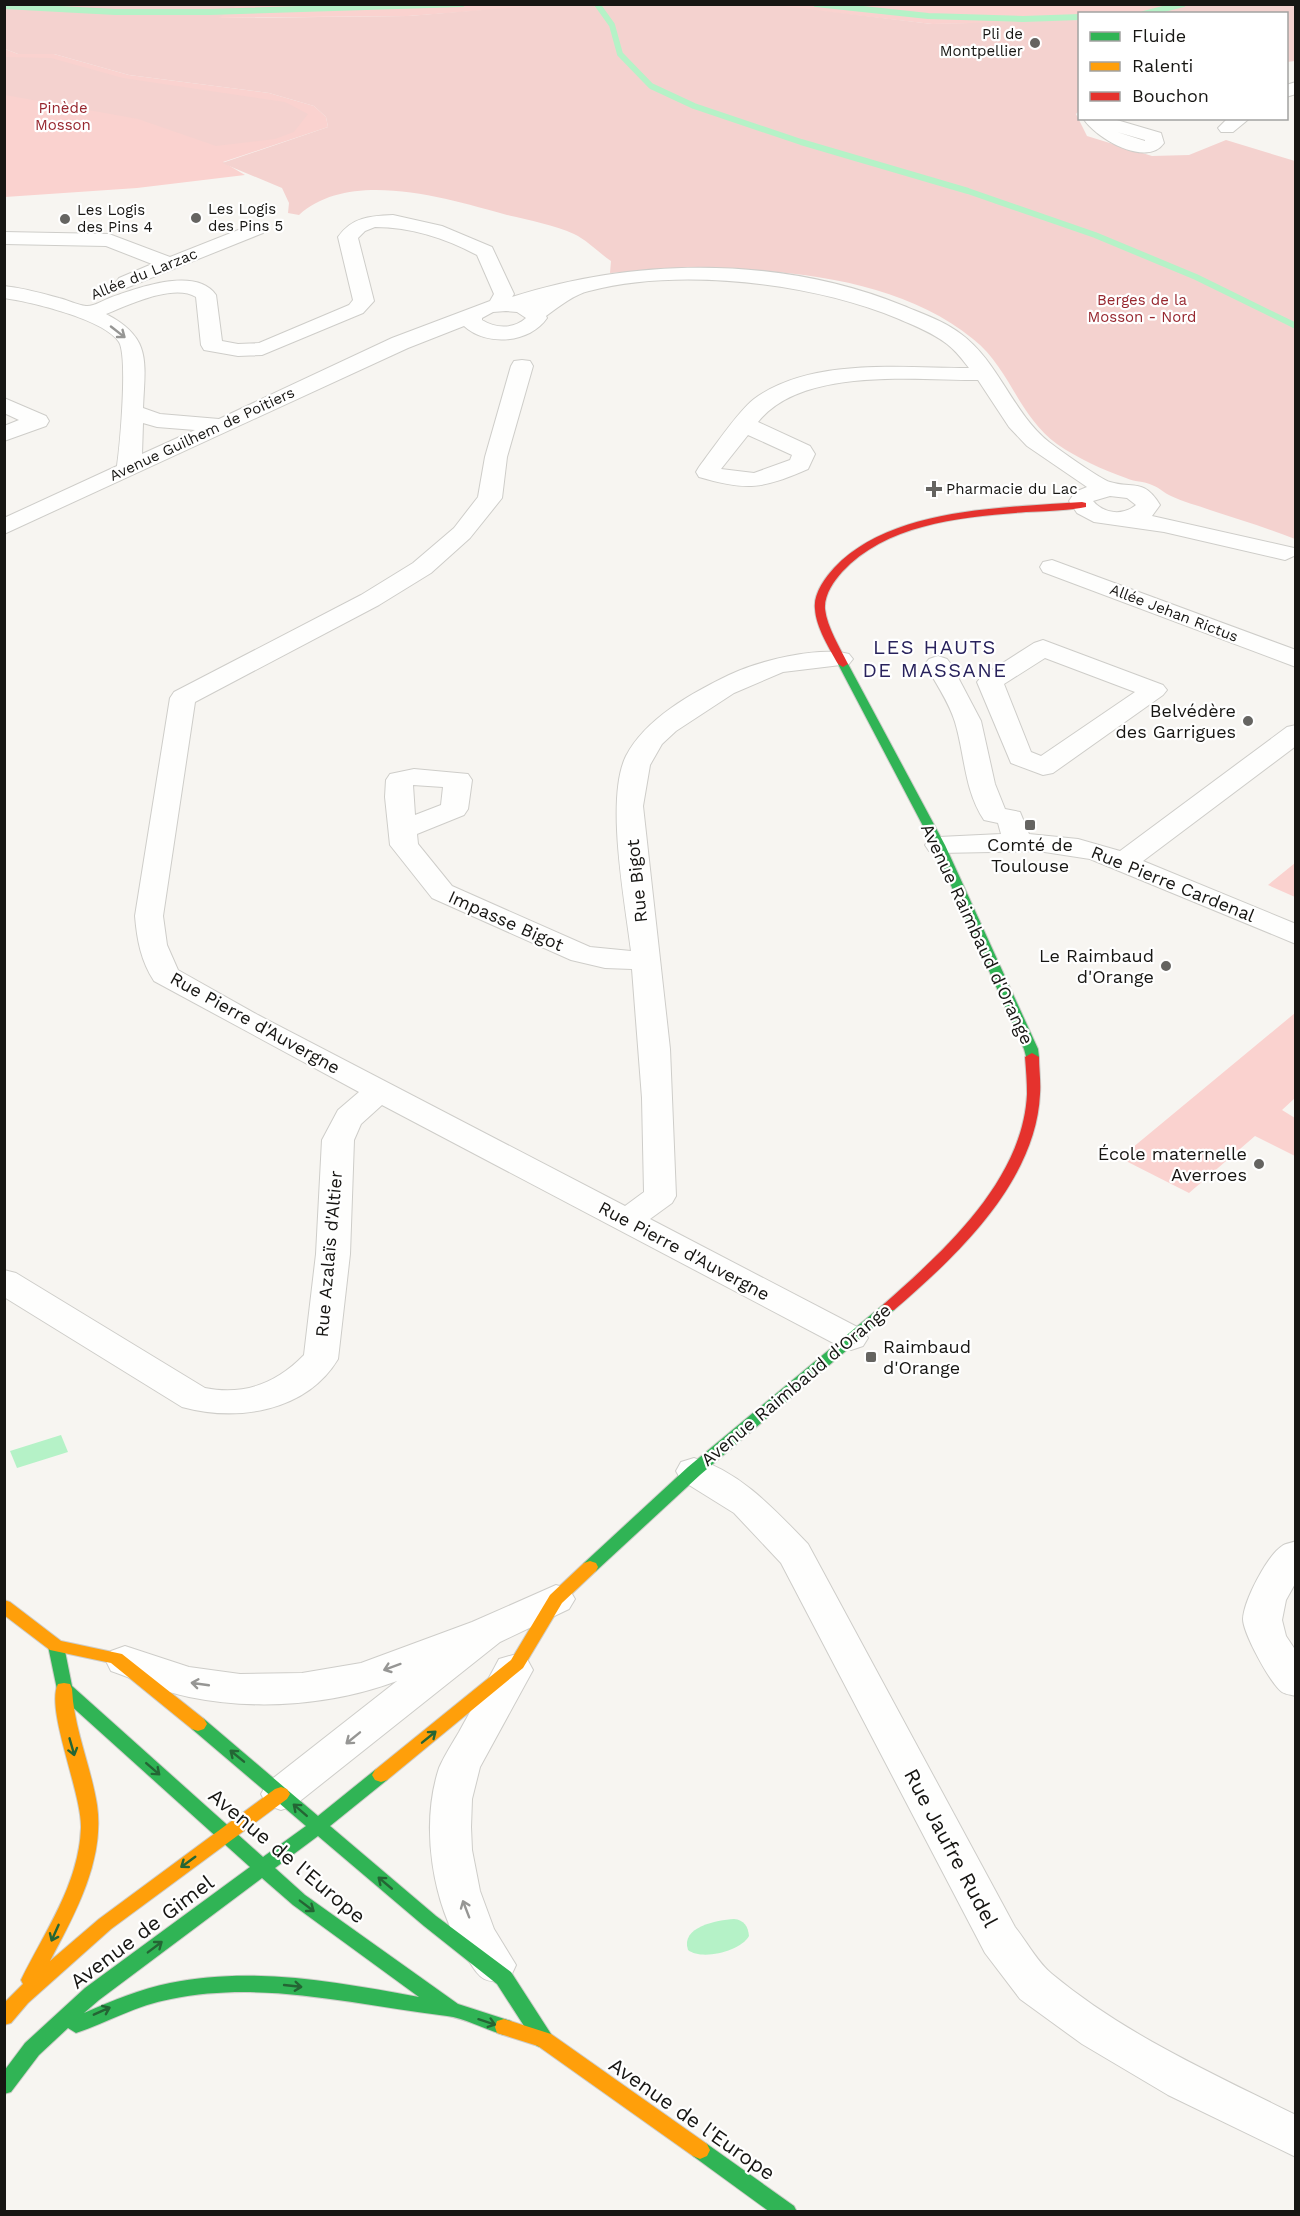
<svg xmlns="http://www.w3.org/2000/svg" width="1300" height="2216" font-family="'Work Sans',sans-serif">
	<style>
		.green { fill: #fad2cf }
		.forest { fill: #f4d2cf }
		.water { fill: #b5f2c7 }
		.lines { fill: none; stroke-linecap: round; stroke-linejoin: round }
		.stream { stroke: #b5f2c7; stroke-width: 6 }
		.street-casing { stroke: #cecdc9; stroke-width: 2 }
		.fast-casing { stroke: #cecdc9; stroke-width: 2 }
		.slow-casing { stroke: #cecdc9; stroke-width: 2 }
		.jam-casing { stroke: #cecdc9; stroke-width: 2 }
		.street { fill: #fefefd; fill-rule: evenodd }
		.fast { fill: #30b455; fill-rule: evenodd }
		.slow { fill: #ff9f0a; fill-rule: evenodd }
		.jam { fill: #e5322d; fill-rule: evenodd }
		.oneway { stroke: #969694 }
		.oneway2 { stroke: #246534 }
		.poi-dot { fill: #656461; stroke: #fff; stroke-width: 2 }
		.labels { text-anchor: middle; stroke-width: 4.5; stroke-linejoin: round; paint-order: stroke }
		.far-poi-label { font-size: 15px; fill: #171613; stroke: #fff; text-anchor: start }
		.far-park-label { font-size: 15px; fill: #97272f; stroke: #fff }
		.far-street-label { font-size: 15px; fill: #171613; stroke: #fff }
		.poi-label { font-size: 18px; fill: #171613; stroke: #fff; text-anchor: end }
		.street-label { font-size: 18px; fill: #171613; stroke: #fff }
		.neighbourhood-label { font-size: 20px; letter-spacing: 1.5px; fill: #28225c; stroke: #fff }
		.near-street-label { font-size: 21px; fill: #171613; stroke: #fff }
	</style>
	<rect width="100%" height="100%" fill="#f7f5f1"/>
	<g class="green">
		<path d="M238,4L556,5L408,16L218,18Z"/>
		<path d="M766,5H1170L1136,13L1080,14L1079,20L1063,22L932,24Z"/>
		<path d="M5,49L18,54H54L129,75L269,93L314,106L326,117L328,127L223,162L245,175L137,188L5,197Z"/>
		<path d="M1295,863V897L1268,885Z"/>
		<path d="M1295,1013V1098L1282,1110L1295,1118V1156L1255,1136L1189,1193L1120,1158Z"/>
	</g>
	<g class="forest">
		<path d="M5,4L238,5L219,18L408,16L556,4H766L932,24L1079,20L1080,110L1076,114L1087,136L1152,156L1189,155L1226,140L1295,161V539C1267,528 1238,519 1210,510C1197,505 1183,502 1171,496C1164,493 1160,488 1152,485C1144,481 1134,482 1126,478C1103,470 1077,458 1057,444C1017,414 1010,368 973,339C880,263 724,265 610,273L611,261C599,253 587,240 574,234C554,225 529,220 507,215C448,199 351,168 299,215L288,213L289,203L282,188L222,163L328,127L326,117L314,106L269,93L129,75L54,54H18L5,49Z"/>
		<path d="M1170,4L1295,5V61L1287,62L1286,14L1136,13Z"/>
		<path d="M4,57L51,58L123,78L285,102L308,114L294,132L275,139L216,146L138,119L5,95Z"/>
	</g>
	<g class="water">
		<path d="M61,1435L68,1452L17,1468L10,1451Z"/>
		<path d="M734,1919C744,1920 748,1926 749,1936C741,1951 702,1961 688,1950C680,1927 717,1920 734,1919Z"/>
	</g>
	<g class="lines">
		<g class="stream">
			<path d="M597,4L612,25L620,54L651,86L694,106L801,142L968,191L1095,235L1196,277L1296,326"/>
			<path d="M816,4L928,16L1023,19L1080,17"/>
			<path d="M4,6L115,12H210L462,4"/>
			<path d="M1144,14L1183,4"/>
		</g>
		<g class="street-casing">
			<g id="street">
				<path d="M1296,82V94L1286,97V85Z"/>
				<path d="M1083,118H1110L1161,133L1164,143C1147,168 1095,138 1083,118ZM1117,132L1145,140V141Z"/>
				<path d="M1228,118H1250L1233,132H1221L1218,128Z"/>
				<path d="M393,215L442,226L492,247L514,294L512,297C636,257 782,256 904,306C923,314 944,321 961,334C999,362 1012,412 1049,442C1058,449 1100,479 1110,482C1133,489 1144,478 1160,505L1152,516L1294,548L1296,555L1285,560L1164,532L1094,522L1077,513L1069,501L1075,492L1087,487L1027,446L1009,427L978,380C914,380 801,367 758,422L810,446L815,454L808,469C762,489 747,491 699,477L696,472L699,467C712,450 739,410 754,399C811,357 902,368 969,368C962,359 956,351 947,344C933,333 915,326 899,319C812,283 681,267 589,291C575,294 558,307 546,316L547,318C530,343 487,347 464,326L408,348L4,534V518L117,466C120,446 128,357 119,342C104,319 31,302 4,298V286C23,288 41,293 59,298C68,300 77,305 86,306C93,307 104,300 112,297C138,288 196,266 216,295L222,341L238,344L259,343L349,305L353,300L338,237C352,217 370,216 393,215ZM375,227C411,227 445,238 477,255L494,294L490,301L392,338L219,419L160,414L143,408C145,361 152,338 106,314C128,305 174,283 196,297L201,345L204,350L238,356L262,355L363,313L374,301L358,238L365,231ZM506,311L517,312L526,318C514,329 496,329 482,320V318L493,312ZM143,423L157,427L195,430L142,454ZM748,435L792,455L790,460L754,473L721,469ZM1110,496L1127,498L1136,505C1123,516 1104,514 1093,501Z"/>
				<path d="M256,223L263,225L266,229L263,233L126,288L119,286L116,282L119,278L152,264L106,246L4,244V232L109,234L170,257Z"/>
				<path d="M522,360L530,361L533,366L507,457L502,498L470,538L431,573L379,605L195,702L163,916L167,945L178,970L258,1015L625,1206L644,1192L642,1098L632,969L605,968L571,960L432,898L390,845L385,797L386,780L390,774L414,769L468,774L472,780L468,809L464,815L417,834L418,844L452,886L590,947L631,951C625,901 605,799 626,756C646,718 692,693 729,675C758,661 818,646 849,654L853,659L849,664L783,672L734,693L676,731L662,744L650,765L643,806L670,1049L676,1196L672,1203L650,1219L863,1330L868,1338L863,1346L851,1350L839,1346L382,1105L361,1124L354,1140L350,1254L338,1359C306,1412 237,1422 182,1407L4,1297V1270L16,1273L205,1388C244,1396 277,1383 304,1355L316,1254L322,1140L338,1110L359,1092L154,981C141,961 137,940 135,916L170,698L174,692L361,595L413,563L454,528L478,497L485,457L511,366L514,361ZM413,785L443,787L441,805L415,815Z"/>
				<path d="M4,398L46,416L49,421L46,426L4,441V426L19,420L4,413Z"/>
				<path d="M1052,560L1296,650V667L1043,572L1040,567L1043,562Z"/>
				<path d="M1043,640L1163,685L1167,690L1163,695L1053,773L1043,775L1011,763L977,682L981,677L1034,643ZM1045,658L1135,692L1041,756L1031,752L1004,684Z"/>
				<path d="M938,656L947,659L951,664L981,721L995,784L1005,809L1020,812L1029,834L1078,839L1120,851L1287,727L1296,725V746L1143,861L1296,924V944L1090,859L1038,851L939,853L929,851L925,845L929,839L939,837L1001,834L998,823L984,820C964,790 965,755 955,722C949,702 935,682 925,664L929,659Z"/>
				<path d="M694,1458C741,1472 775,1510 808,1544L1015,1927C1027,1942 1038,1963 1052,1974C1124,2034 1213,2074 1296,2115V2157L1168,2095L1082,2044L1020,1999L985,1953L781,1563L734,1513L681,1480L676,1471L681,1462Z"/>
				<path d="M1296,1541V1582L1286,1600L1282,1620L1286,1636L1296,1651V1696C1292,1695 1285,1694 1282,1692C1270,1683 1243,1633 1243,1619C1244,1600 1267,1556 1282,1546C1286,1543 1292,1543 1296,1541Z"/>
				<path d="M556,1585L569,1589L575,1599L569,1609L500,1642L295,1805L281,1810L267,1805L261,1794L267,1783L397,1681C332,1705 258,1711 189,1697C163,1692 137,1680 111,1671L106,1661L111,1651L125,1646L189,1667L240,1674L302,1673L361,1663L472,1622Z"/>
				<path d="M513,1655L527,1659L533,1670L480,1767L472,1799L471,1827L472,1850L480,1891L494,1929L516,1965L510,1978C482,1987 479,1976 465,1955C432,1903 420,1826 439,1768C444,1756 452,1744 459,1732C472,1708 486,1684 499,1659Z"/>
			</g>
		</g>
		<g class="fast-casing">
			<g id="fast">
				<path d="M843,661L848,664L945,845L1038,1049L1039,1057L1037,1060H1027L1024,1049L933,845L838,664Z"/>
				<path d="M889,1302L894,1304L896,1307L894,1310L700,1475L596,1571L590,1573L584,1571L582,1567L584,1563L688,1467L884,1304Z"/>
				<path d="M56,1640L62,1642L64,1646L72,1686L263,1857L306,1826L192,1729L189,1724L192,1719L198,1717L204,1719L318,1816L375,1770L381,1768L387,1770L390,1775L387,1780L330,1826L436,1916L511,1972L551,2034L553,2040L551,2046L544,2048L537,2046L497,1984L424,1926L318,1836L275,1868L305,1895L458,2004L511,2021L513,2027L511,2033L504,2035C487,2030 464,2018 447,2016C355,2005 265,1980 171,1999C137,2005 108,2022 76,2033L68,2028L39,2055L11,2092L4,2094V2071L25,2043L85,1988L250,1867L58,1694L48,1646L50,1642ZM262,1878L293,1905L419,1997C337,1982 253,1966 170,1983C140,1989 112,2001 84,2013L99,2000Z"/>
				<path d="M700,2141L707,2144L794,2206L797,2212H770L693,2156L690,2150L693,2144Z"/>
			</g>
		</g>
		<g class="slow-casing">
			<g id="slow">
				<path d="M590,1561L596,1563L598,1567L596,1571L562,1603L523,1668L387,1780L381,1782L375,1780L372,1775L375,1770L511,1660L550,1595L584,1563Z"/>
				<path d="M4,1600L10,1602L61,1641L122,1654L204,1719L207,1724L204,1729L198,1731L192,1729L111,1663L50,1650L4,1615Z"/>
				<path d="M64,1683L70,1684L72,1689C74,1730 91,1766 97,1805C105,1860 75,1914 50,1961L99,1919L275,1789L281,1787L287,1789L290,1794L287,1799L111,1929L28,2003L11,2023L4,2025V2003L23,1984L21,1980C45,1931 79,1884 81,1828C82,1793 45,1709 58,1684Z"/>
				<path d="M504,2019L551,2034L707,2144L710,2150L707,2156L700,2159L693,2156L538,2046L497,2033L495,2027L497,2021Z"/>
			</g>
		</g>
		<g class="jam-casing">
			<g id="jam">
				<path d="M1082,502L1086,503V507C1066,511 1045,511 1026,512C963,517 887,523 842,572C834,581 824,595 825,609C827,627 840,648 848,664L843,667L838,664C829,648 816,627 815,609C813,594 825,578 834,568C891,507 1004,508 1082,502Z"/>
				<path d="M1032,1053L1039,1057C1039,1069 1041,1082 1040,1094C1036,1182 956,1257 894,1310H884L882,1307L884,1304C944,1251 1023,1180 1027,1094C1027,1082 1026,1069 1025,1057Z"/>
			</g>
		</g>
		<use href="#street" class="street"/>
		<use href="#fast" class="fast"/>
		<use href="#slow" class="slow"/>
		<use href="#jam" class="jam"/>
	</g>
	<defs><path id="oneway-shaft" d="M-6 0H5M1.5-3L5.5 0L1.5 3" fill="none" stroke-width="1.6" stroke-linecap="round" stroke-linejoin="round" transform="scale(1.5)"/></defs>
	<g class="oneway">
		<use href="#oneway-shaft" transform="translate(118 332) rotate(38)"/>
		<use href="#oneway-shaft" transform="translate(392 1667) rotate(160)"/>
		<use href="#oneway-shaft" transform="translate(200 1684) rotate(-172)"/>
		<use href="#oneway-shaft" transform="translate(353 1738) rotate(141)"/>
		<use href="#oneway-shaft" transform="translate(466 1909) rotate(-111)"/>
	</g>
	<g class="oneway2">
		<use href="#oneway-shaft" transform="translate(429 1737) rotate(-39)"/>
		<use href="#oneway-shaft" transform="translate(72 1747) rotate(74)"/>
		<use href="#oneway-shaft" transform="translate(237 1756) rotate(-141)"/>
		<use href="#oneway-shaft" transform="translate(153 1769) rotate(41)"/>
		<use href="#oneway-shaft" transform="translate(300 1810) rotate(-139)"/>
		<use href="#oneway-shaft" transform="translate(188 1862) rotate(144)"/>
		<use href="#oneway-shaft" transform="translate(385 1883) rotate(-140)"/>
		<use href="#oneway-shaft" transform="translate(307 1906) rotate(37)"/>
		<use href="#oneway-shaft" transform="translate(55 1933) rotate(114)"/>
		<use href="#oneway-shaft" transform="translate(155 1947) rotate(-37)"/>
		<use href="#oneway-shaft" transform="translate(293 1986) rotate(6)"/>
		<use href="#oneway-shaft" transform="translate(102 2011) rotate(-24)"/>
		<use href="#oneway-shaft" transform="translate(487 2022) rotate(18)"/>
	</g>
	<g class="poi-dot">
		<circle cx="1035" cy="43" r="6"/>
		<circle cx="196" cy="218" r="6"/>
		<circle cx="65" cy="219" r="6"/>
		<path d="M931 480h6v6h6v6h-6v6h-6v-6h-6v-6h6z"/>
		<circle cx="1248" cy="721" r="6"/>
		<rect x="1024" y="819" width="12" height="12" rx="3"/>
		<circle cx="1166" cy="966" r="6"/>
		<circle cx="1259" cy="1164" r="6"/>
		<rect x="865" y="1351" width="12" height="12" rx="3"/>
	</g>
	<g class="labels">
		<g class="far-poi-label">
			<text x="1023" y="39" text-anchor="end">Pli de<tspan x="1023" dy="17">Montpellier</tspan></text>
			<text x="208" y="214">Les Logis<tspan x="208" dy="17">des Pins 5</tspan></text>
			<text x="77" y="215">Les Logis<tspan x="77" dy="17">des Pins 4</tspan></text>
			<text x="946" y="494">Pharmacie du Lac</text>
		</g>
		<g class="far-park-label">
			<text x="63" y="113">Pinède<tspan x="63" dy="17">Mosson</tspan></text>
			<text x="1142" y="305">Berges de la<tspan x="1142" dy="17">Mosson - Nord</tspan></text>
		</g>
		<g class="far-street-label">
			<text transform="translate(144 274) rotate(-22)" y="5">Allée du Larzac</text>
			<text transform="translate(202 434) rotate(-25)" y="5">Avenue Guilhem de Poitiers</text>
			<text transform="translate(1174 613) rotate(21)" y="5">Allée Jehan Rictus</text>
		</g>
		<g class="poi-label">
			<text x="1236" y="717">Belvédère<tspan x="1236" dy="21">des Garrigues</tspan></text>
			<text x="1030" y="851" text-anchor="middle">Comté de<tspan x="1030" dy="21">Toulouse</tspan></text>
			<text x="1154" y="962">Le Raimbaud<tspan x="1154" dy="21">d'Orange</tspan></text>
			<text x="1247" y="1160">École maternelle<tspan x="1247" dy="21">Averroes</tspan></text>
			<text x="883" y="1353" text-anchor="start">Raimbaud<tspan x="883" dy="21">d'Orange</tspan></text>
		</g>
		<g class="street-label">
			<text transform="translate(637 881) rotate(-96)" y="6">Rue Bigot</text>
			<text transform="translate(1173 884) rotate(22)" y="6">Rue Pierre Cardenal</text>
			<text transform="translate(506 921) rotate(24)" y="6">Impasse Bigot</text>
			<text transform="translate(977 934) rotate(65)" y="6">Avenue Raimbaud d'Orange</text>
			<text transform="translate(255 1023) rotate(29)" y="6">Rue Pierre d'Auvergne</text>
			<text transform="translate(684 1251) rotate(28)" y="6">Rue Pierre d'Auvergne</text>
			<text transform="translate(329 1254) rotate(-85)" y="6">Rue Azalaïs d'Altier</text>
			<text transform="translate(796 1385) rotate(-40)" y="6">Avenue Raimbaud d'Orange</text>
		</g>
		<g class="neighbourhood-label">
			<text x="935" y="654">LES HAUTS<tspan x="935" dy="23">DE MASSANE</tspan></text>
		</g>
		<g class="near-street-label">
			<text transform="translate(951 1848) rotate(62)" y="7">Rue Jaufre Rudel</text>
			<text transform="translate(287 1856) rotate(40)" y="7">Avenue de l'Europe</text>
			<text transform="translate(142 1932) rotate(-37)" y="7">Avenue de Gimel</text>
			<text transform="translate(692 2119) rotate(35)" y="7">Avenue de l'Europe</text>
		</g>
	</g>
	<rect width="1300" height="2216" fill="none" stroke="#171613" stroke-width="12"/>
	<rect x="1078" y="12" width="210" height="108" fill="#ffffff" stroke="#a2a2a1" stroke-width="1.5"/>
	<rect x="1090" y="32" width="30" height="9" fill="#30b455" stroke="#a2a2a1" stroke-width="1.5"/>
	<text x="1132" y="42" font-size="18" fill="#171613">Fluide</text>
	<rect x="1090" y="62" width="30" height="9" fill="#ff9f0a" stroke="#a2a2a1" stroke-width="1.5"/>
	<text x="1132" y="72" font-size="18" fill="#171613">Ralenti</text>
	<rect x="1090" y="92" width="30" height="9" fill="#e5322d" stroke="#a2a2a1" stroke-width="1.5"/>
	<text x="1132" y="102" font-size="18" fill="#171613">Bouchon</text>
</svg>
